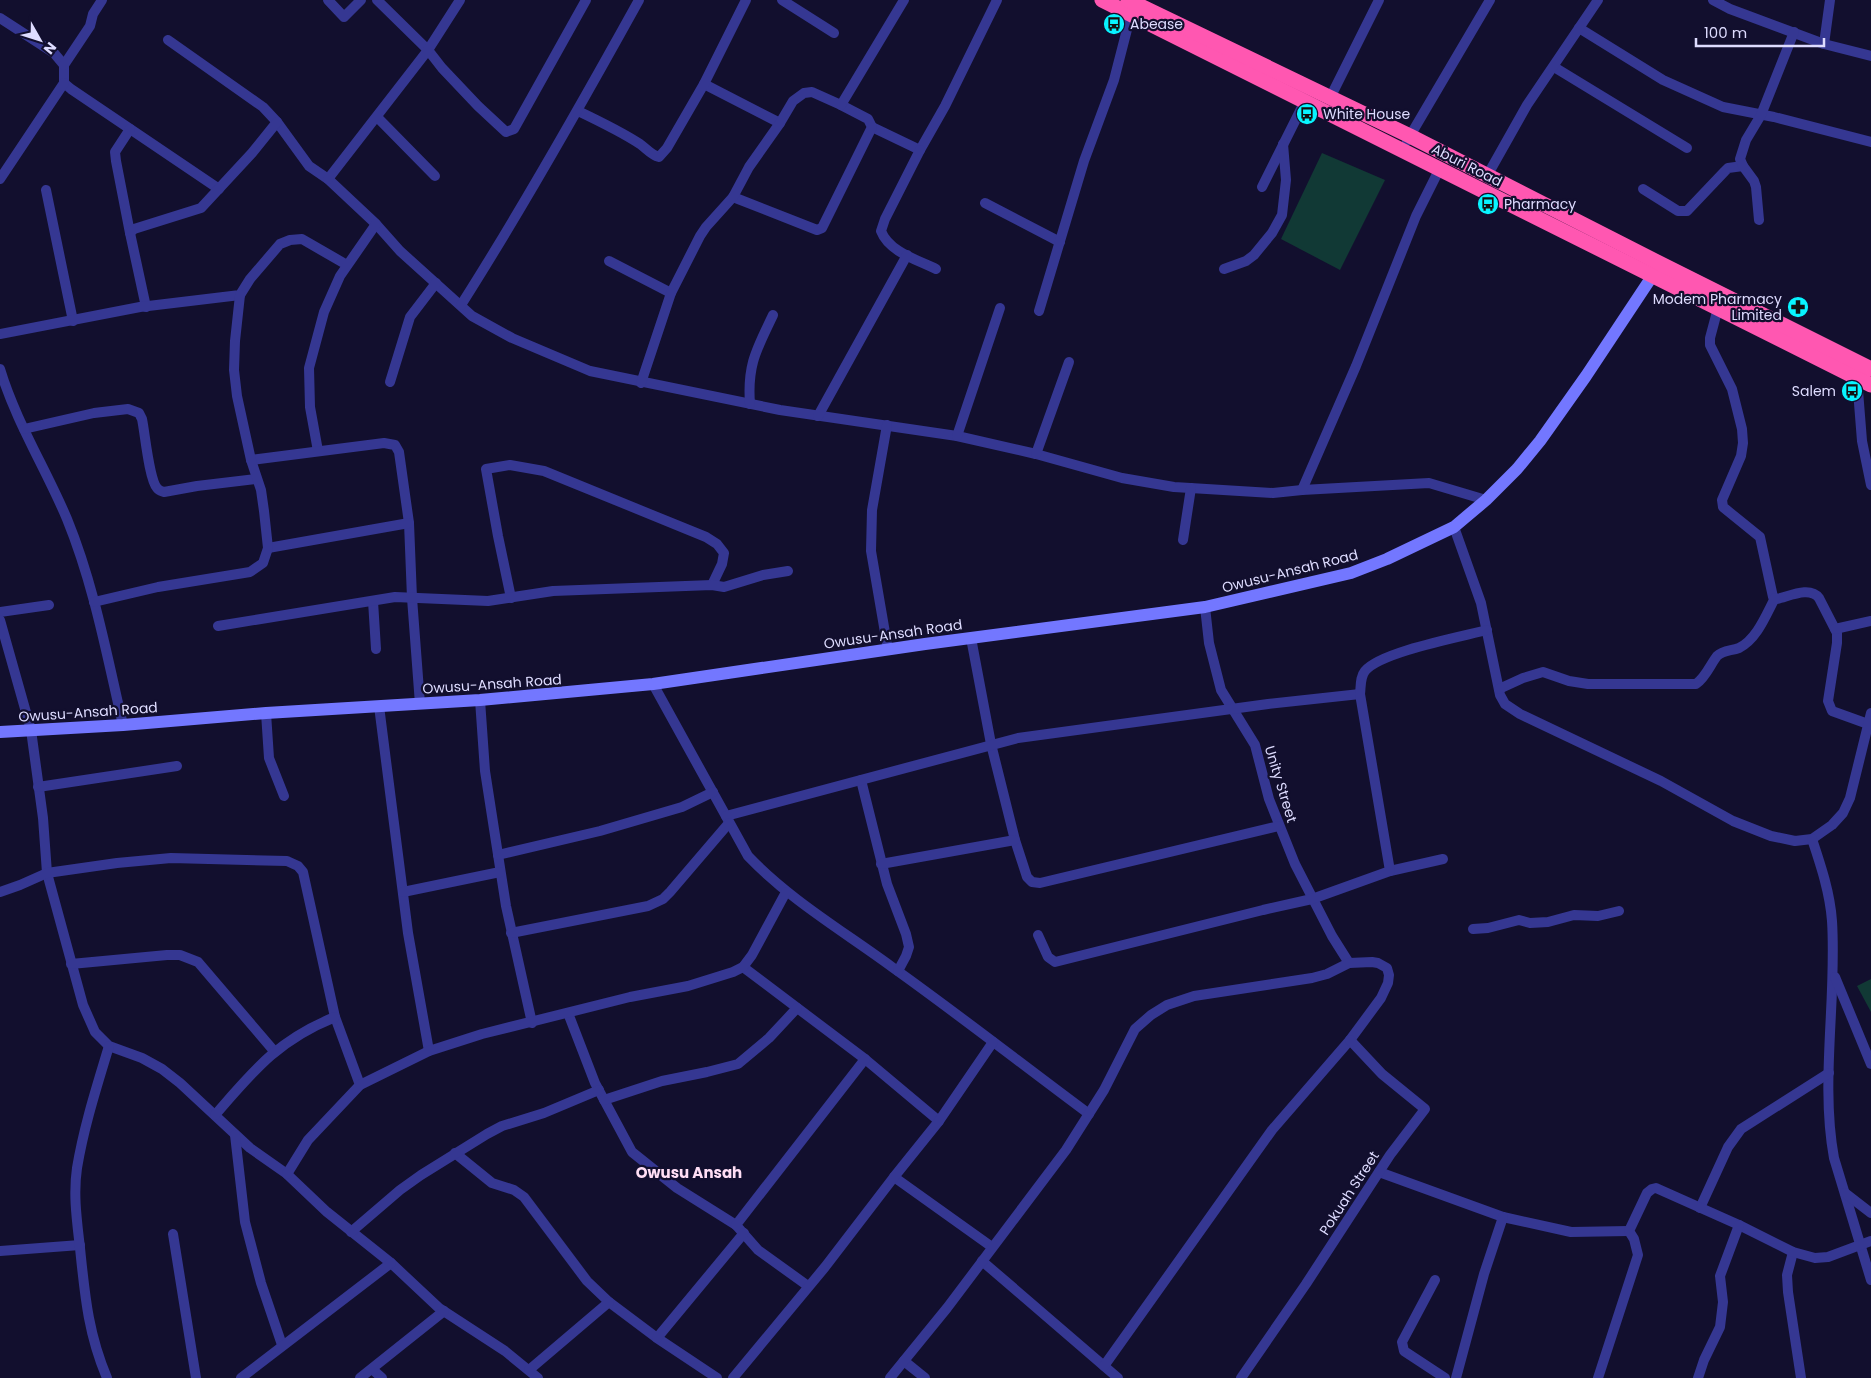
<svg xmlns="http://www.w3.org/2000/svg" width="1871" height="1378" font-family="Poppins,sans-serif">
	<style>
		.green { fill: #113935 }
		.lines { fill: none; stroke-linecap: round; stroke-linejoin: round }
		.street { stroke: #353792; stroke-width: 10 }
		.secondary { stroke: #7377ff; stroke-width: 12 }
		.highway { stroke: #ff57b1; stroke-width: 15 }
		.labels { text-anchor: middle; stroke-width: 4.5; stroke-linejoin: round; paint-order: stroke }
		.poi-label { font-size: 14px; fill: #dedcff; stroke: #120f2e; text-anchor: start }
		.street-label { font-size: 14px; fill: #dedcff; stroke: #120f2e }
		.neighbourhood-label { font-size: 15px; font-weight: bold; fill: #ffdef5; stroke: #120f2e }
	</style>
	<rect width="100%" height="100%" fill="#120f2e"/>
	<g class="green">
		<path d="M1322,153L1385,180L1340,270L1281,239Z"/>
		<path d="M1871,979V1012L1857,986Z"/>
	</g>
	<g class="lines">
		<g class="street">
			<path d="M328,0L344,17L361,0"/>
			<path d="M377,0L428,50L442,68L478,106L506,132L514,129L586,0"/>
			<path d="M782,0L834,33"/>
			<path d="M1713,0L1730,9L1824,44L1871,56"/>
			<path d="M0,18L54,53L64,65V83L71,89L219,189"/>
			<path d="M1579,28L1663,80L1723,107L1774,117L1871,142"/>
			<path d="M168,40L263,107L277,122L309,166L328,179L376,224L400,251L472,316L512,338L590,371L780,410L957,436L1036,454L1122,478L1174,487L1273,493L1302,490L1429,483L1486,500"/>
			<path d="M1824,44L1830,0"/>
			<path d="M64,65L90,26L93,14L102,0"/>
			<path d="M1554,67L1687,148"/>
			<path d="M704,84L780,123"/>
			<path d="M1330,98L1379,0"/>
			<path d="M578,111C599,121 620,131 640,144C647,149 651,155 659,157L667,148L704,84L746,0"/>
			<path d="M377,117L435,176"/>
			<path d="M872,127L920,150L945,106L997,0"/>
			<path d="M130,129L115,152L116,161L130,233"/>
			<path d="M1407,141L1490,0"/>
			<path d="M920,150L885,219L881,231C889,252 918,260 936,269"/>
			<path d="M1487,176L1527,105L1598,0"/>
			<path d="M0,179L64,83"/>
			<path d="M328,179L428,50L460,0"/>
			<path d="M1262,187L1305,101"/>
			<path d="M1643,189L1678,211H1687L1725,171L1728,168L1743,166"/>
			<path d="M46,190L73,321"/>
			<path d="M733,197L817,230L822,228L872,127L868,119L841,105"/>
			<path d="M985,203L1060,242"/>
			<path d="M1759,220L1756,187L1754,181L1743,166L1740,159L1746,140L1761,115L1794,32"/>
			<path d="M609,261L671,293"/>
			<path d="M1224,269L1246,261L1254,255L1272,233L1282,215L1286,180L1283,144"/>
			<path d="M461,305C524,206 582,103 639,0"/>
			<path d="M146,307L130,233L134,229L201,208L252,153L277,122"/>
			<path d="M1718,308L1710,338V345L1732,389L1742,429L1743,443L1741,456L1722,500L1723,507L1760,537L1773,597L1777,599C1790,596 1810,586 1819,598L1837,633V643L1828,701L1832,711L1868,724"/>
			<path d="M1039,311L1084,161L1114,80L1131,14"/>
			<path d="M0,334L140,307L240,295L250,279L280,244L290,240L302,239L347,265"/>
			<path d="M0,369C16,422 46,469 67,519C94,585 107,656 123,725"/>
			<path d="M1857,378L1862,441L1871,485"/>
			<path d="M390,382L410,317L436,283"/>
			<path d="M641,383L671,293L700,236L706,227L733,197L749,167L780,123L793,101L804,93L812,92L841,105L904,0"/>
			<path d="M750,404C747,364 757,349 773,315"/>
			<path d="M818,416L907,255"/>
			<path d="M887,425L872,510L871,551L888,650"/>
			<path d="M24,429L94,413L128,409L139,413L142,419C145,433 149,479 157,488C159,491 161,491 164,492L197,486L256,479"/>
			<path d="M957,436L1000,308"/>
			<path d="M318,451L310,407L309,368L324,312L340,276L376,224"/>
			<path d="M1036,454L1069,362"/>
			<path d="M251,460L384,443L395,445L399,452L409,523L412,598L420,704"/>
			<path d="M1302,490L1356,366L1416,216L1439,170"/>
			<path d="M1454,527L1481,603L1500,695L1505,704L1520,714L1661,781L1733,821L1771,836L1795,841L1812,839L1832,825L1843,813L1850,798L1871,713"/>
			<path d="M1183,540L1191,488"/>
			<path d="M268,548L409,523"/>
			<path d="M511,598L498,536L486,469L510,465L544,471L706,537L717,544L724,553L722,564L712,585"/>
			<path d="M373,601L376,649"/>
			<path d="M94,602L158,587L250,572L263,563L268,548L264,511L261,490L251,460L237,396L234,370L235,341L240,295"/>
			<path d="M1205,607L1209,643L1221,690L1255,745L1269,799L1295,864L1332,936L1349,963"/>
			<path d="M0,612L49,605"/>
			<path d="M0,620L31,730L43,818L47,873L83,1005L95,1032L109,1046L142,1058L162,1069L180,1083L250,1148L287,1174L327,1212L391,1263L439,1308L505,1351L538,1378"/>
			<path d="M218,626L395,597L488,601L553,591L712,585L724,587L763,575L788,571"/>
			<path d="M1835,629L1871,621"/>
			<path d="M971,638L991,744L1015,840L1027,877L1032,882L1040,883L1279,826"/>
			<path d="M653,684L748,856C790,900 843,931 892,967C958,1014 1023,1065 1089,1114"/>
			<path d="M1499,689L1523,678L1543,672L1569,681L1588,684H1696C1706,677 1710,665 1717,656C1723,650 1731,651 1739,648C1757,639 1766,615 1775,598"/>
			<path d="M480,700L485,771L506,906L532,1023"/>
			<path d="M379,706L408,933L429,1051"/>
			<path d="M266,713L269,758L284,796"/>
			<path d="M861,780L887,884L906,934L909,947L906,956L898,971"/>
			<path d="M38,787L177,766"/>
			<path d="M726,816L1018,738L1268,704L1360,694"/>
			<path d="M1812,839C1821,866 1830,893 1832,921C1837,999 1820,1082 1834,1158L1871,1280"/>
			<path d="M498,855L600,831L682,807L713,792"/>
			<path d="M881,864L1015,840"/>
			<path d="M1390,871L1443,859"/>
			<path d="M0,892L20,885L47,873L117,863L171,858L287,861L298,866L303,872L335,1017L360,1085"/>
			<path d="M403,892L500,872"/>
			<path d="M1473,929L1488,928L1519,920L1530,923L1548,922L1574,915L1598,916L1619,911"/>
			<path d="M511,933L648,906L663,899L670,892L729,823"/>
			<path d="M1038,935L1048,957L1055,962L1263,910L1312,899L1390,871L1360,694C1361,686 1360,677 1365,671C1380,652 1460,637 1487,630"/>
			<path d="M71,964L167,955H180L198,962L274,1051"/>
			<path d="M743,967L865,1059L939,1121"/>
			<path d="M1835,977L1871,1064"/>
			<path d="M568,1013L595,1083L632,1152L677,1188L736,1225"/>
			<path d="M604,1100L662,1081L707,1072L738,1064L769,1038L797,1008"/>
			<path d="M215,1115C254,1070 278,1040 335,1017"/>
			<path d="M235,1135L245,1222L261,1283L282,1345"/>
			<path d="M455,1153L492,1183L514,1190L524,1197L587,1281L609,1302L657,1338L717,1378"/>
			<path d="M1379,1172L1503,1217L1571,1232L1629,1231"/>
			<path d="M287,1174L308,1140L360,1085L429,1051L482,1034L630,997L688,986L733,972L743,967L752,955L786,892"/>
			<path d="M894,1177L992,1247"/>
			<path d="M1845,1193L1871,1213"/>
			<path d="M1700,1208L1728,1147L1741,1129L1829,1073"/>
			<path d="M351,1232L400,1190L421,1175L487,1134L502,1126L544,1113L599,1090"/>
			<path d="M173,1234L196,1378"/>
			<path d="M0,1251L80,1245"/>
			<path d="M1793,1252L1787,1275L1788,1292L1801,1378"/>
			<path d="M982,1261L1118,1378"/>
			<path d="M1435,1280L1402,1342L1404,1351L1445,1378"/>
			<path d="M808,1286L758,1250L736,1225L865,1059"/>
			<path d="M657,1338L744,1233"/>
			<path d="M904,1361L925,1378"/>
			<path d="M372,1369L382,1378"/>
			<path d="M529,1370L609,1302"/>
			<path d="M107,1378C88,1333 85,1296 80,1248C77,1221 73,1195 77,1168C84,1126 97,1086 109,1046"/>
			<path d="M241,1378L391,1263"/>
			<path d="M360,1378L444,1311"/>
			<path d="M733,1378L825,1267L894,1177L939,1121L993,1042"/>
			<path d="M890,1378L947,1308L1066,1150L1104,1090L1135,1029L1151,1015L1167,1005L1194,996L1312,978L1327,974L1349,963L1372,962L1378,963L1387,968L1389,975L1388,983L1381,998L1350,1040L1272,1130L1104,1366"/>
			<path d="M1241,1378L1306,1284L1390,1155L1425,1109L1382,1074L1350,1040"/>
			<path d="M1456,1378L1484,1274L1503,1217"/>
			<path d="M1598,1378L1638,1255L1634,1239L1629,1231L1647,1193L1652,1189L1656,1188L1739,1225L1793,1252L1815,1258L1828,1257L1871,1241"/>
			<path d="M1698,1378L1704,1360L1720,1327L1723,1302L1720,1276L1739,1225"/>
		</g>
		<path class="secondary" d="M0,732L123,725L266,713L480,700L653,684L925,644L1205,607L1351,573L1387,559L1454,527L1486,500L1517,469L1540,441L1586,376L1653,275"/>
		<g class="highway">
			<path d="M1102,0L1871,385"/>
			<path d="M1128,0L1410,136L1663,265L1871,369"/>
		</g>
	</g>
	<defs>
		<g id="bus-disc" transform="scale(1.125)"><circle r="9.5" fill="#08f4ff" stroke="#120f2e"/><path d="M-5-6H5V4H4V6H2V4H-2V6H-4V4H-5ZM-3.5-4V0h7V-4ZM-3.5 1.2v1.5H-2V1.2ZM2 1.2v1.5H3.5V1.2Z" fill="#111"/></g>
		<g id="pharmacy-disc" transform="scale(1.125)"><circle r="9.5" fill="#08f4ff" stroke="#120f2e"/><path d="M-2-6h4v4h4v4h-4v4h-4v-4h-4v-4h4Z" fill="#111"/></g>
	</defs>
	<g fill-rule="evenodd">
		<use href="#bus-disc" x="1114" y="24"/>
		<use href="#bus-disc" x="1307" y="114"/>
		<use href="#bus-disc" x="1488" y="204"/>
		<use href="#pharmacy-disc" x="1798" y="307"/>
		<use href="#bus-disc" x="1852" y="391"/>
	</g>
	<g class="labels">
		<g class="poi-label">
			<text x="1130" y="29">Abease</text>
			<text x="1323" y="119">White House</text>
			<text x="1504" y="209">Pharmacy</text>
			<text x="1782" y="304" text-anchor="end">Modem Pharmacy<tspan x="1782" dy="16">Limited</tspan></text>
			<text x="1836" y="396" text-anchor="end">Salem</text>
		</g>
		<g class="street-label">
			<text transform="translate(1467 165) rotate(27)" y="5">Aburi Road</text>
			<text transform="translate(1290 571) rotate(-14)" y="5">Owusu-Ansah Road</text>
			<text transform="translate(893 634) rotate(-8)" y="5">Owusu-Ansah Road</text>
			<text transform="translate(492 684) rotate(-4)" y="5">Owusu-Ansah Road</text>
			<text transform="translate(88 712) rotate(-4)" y="5">Owusu-Ansah Road</text>
			<text transform="translate(1281 784) rotate(73)" y="5">Unity Street</text>
			<text transform="translate(1349 1193) rotate(-57)" y="5">Pokuah Street</text>
		</g>
		<g class="neighbourhood-label">
			<text x="689" y="1178">Owusu Ansah</text>
		</g>
	</g>
	<g transform="translate(40 40) rotate(129)" stroke="#120f2e" stroke-width="4" paint-order="stroke">
	<path d="M0-4L9 19L0 12L-9 19Z" fill="#dedcff"/>
	<text y="-8" font-size="14" font-weight="bold" text-anchor="middle" fill="#dedcff">N</text>
	</g>
	<path d="M1696 38v8h128v-8" fill="none" stroke="#dedcff" stroke-width="2.5"/>
	<text x="1704" y="38" font-size="15" fill="#dedcff" stroke="#120f2e" stroke-width="4" paint-order="stroke">100 m</text>
</svg>
